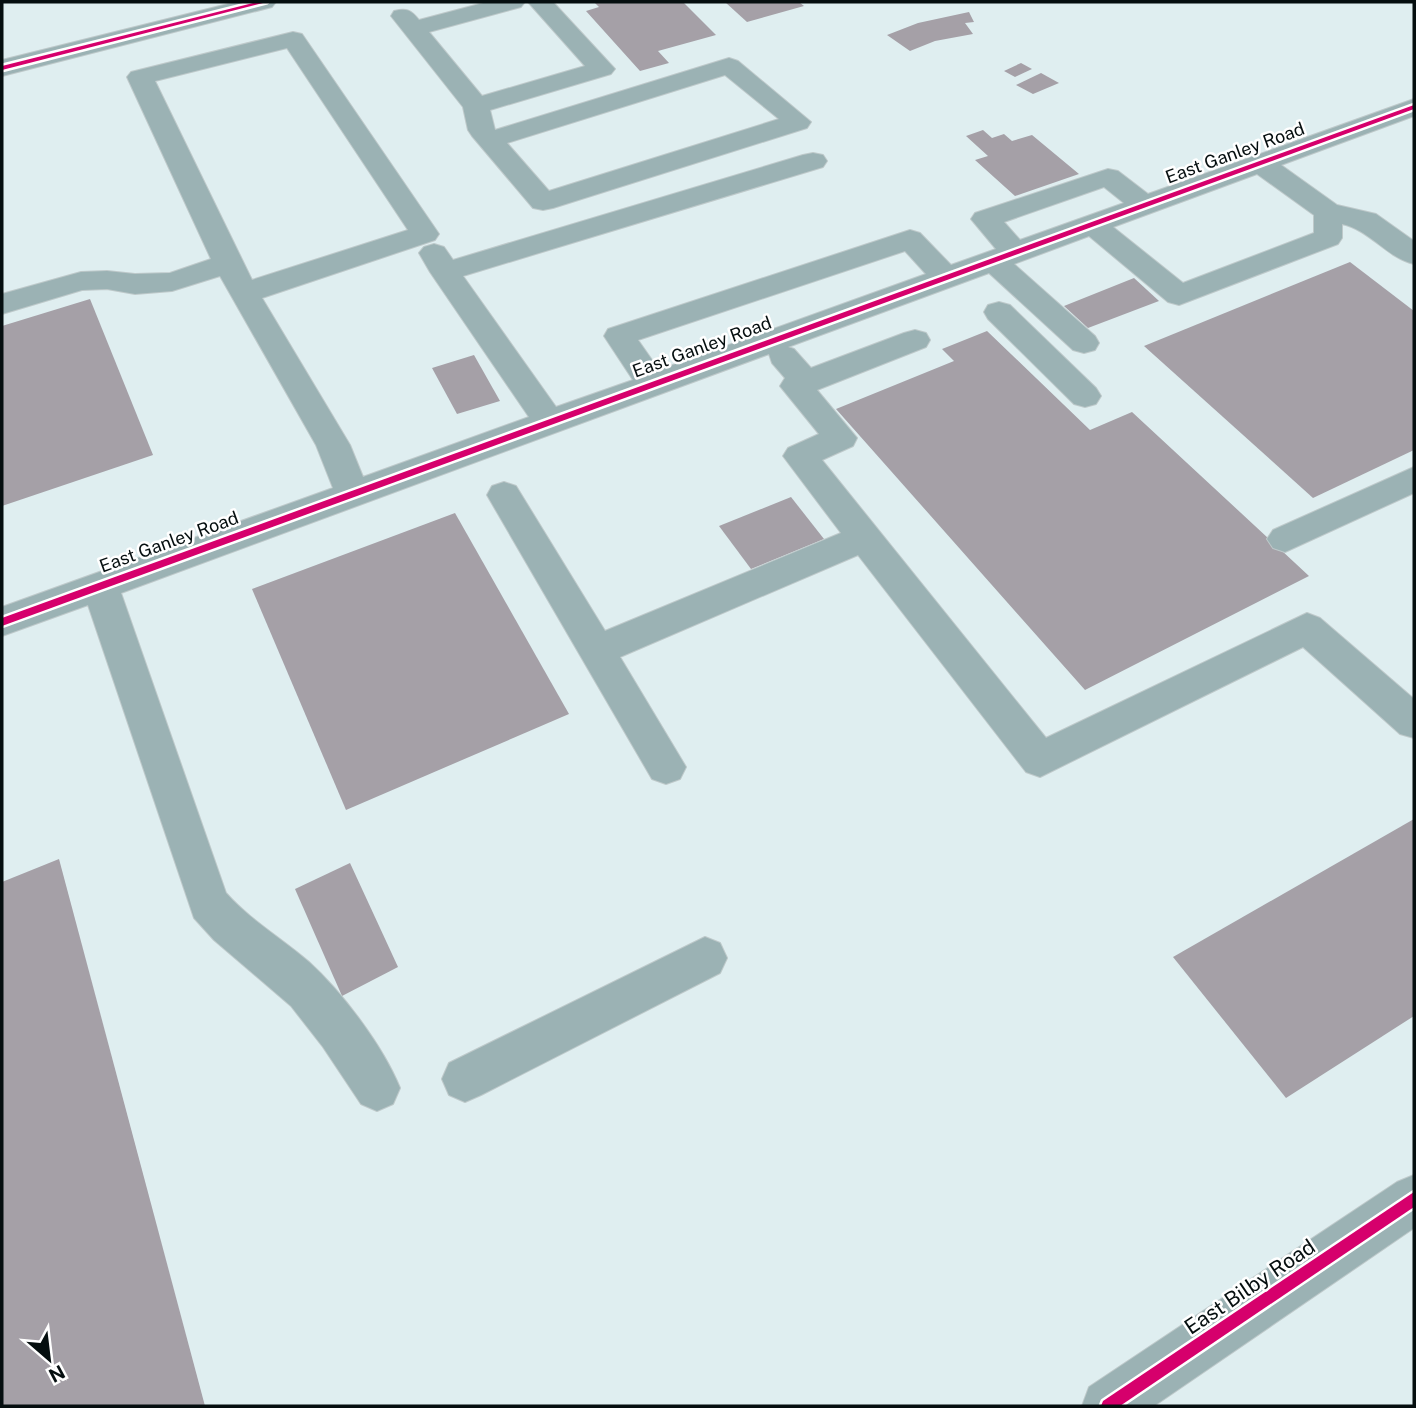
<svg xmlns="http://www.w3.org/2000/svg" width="1416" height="1408" font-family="'Public Sans',sans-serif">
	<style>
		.building { fill: #a5a0a7 }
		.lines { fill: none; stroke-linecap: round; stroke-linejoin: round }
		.minor-casing { stroke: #bec9ca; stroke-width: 2 }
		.minor { fill: #9bb2b4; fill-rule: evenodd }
		.cycleway-casing { stroke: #fff; stroke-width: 5 }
		.cycleway { fill: #d6006c; fill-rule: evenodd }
		.labels { text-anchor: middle; stroke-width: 5; stroke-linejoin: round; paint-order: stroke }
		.street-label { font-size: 18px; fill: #050e0f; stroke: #fff }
		.near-street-label { font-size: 21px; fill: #050e0f; stroke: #fff }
	</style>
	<rect width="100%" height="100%" fill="#dfeef0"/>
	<g class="building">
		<path d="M594,2H683L716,35L658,51L669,63L640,71L586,11L599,7Z"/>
		<path d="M725,2H799L804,6L747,22Z"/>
		<path d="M969,12L974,22L965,23L973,34L935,41L910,51L887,35L918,23Z"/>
		<path d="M1021,63L1032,69L1015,77L1004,71Z"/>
		<path d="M1041,73L1059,83L1033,94L1016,85Z"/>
		<path d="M983,130L992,138L1004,134L1012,141L1032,135L1079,174L1015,196L975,160L988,156L966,136Z"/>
		<path d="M1350,262L1414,311V450L1313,498L1144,346Z"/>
		<path d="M1134,278L1159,301L1088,328L1064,306Z"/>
		<path d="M90,299L153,455L2,506V326Z"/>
		<path d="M987,331L1090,430L1132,412L1309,576L1085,690L836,409L954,361L942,349Z"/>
		<path d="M474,355L500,401L457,414L432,368Z"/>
		<path d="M791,497L824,539L751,569L719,526Z"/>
		<path d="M455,513L569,714L346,810L252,589Z"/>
		<path d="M1414,819V1016L1286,1098L1173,957Z"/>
		<path d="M59,859L205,1406H2V882Z"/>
		<path d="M350,863L398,967L342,996L295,889Z"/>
	</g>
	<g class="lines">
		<g class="minor-casing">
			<g id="minor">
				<path d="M236,2H276L272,7L2,76V60Z"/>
				<path d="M487,2H525L521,7L429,32L482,96L585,66L528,2H553L615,69L611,74L490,110L495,130L729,58L738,61L811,122L807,128L553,208L543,210L533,208L472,136L468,130L463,107L391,16L394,11C407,8 411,10 419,20ZM725,75L779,119L549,191L507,143Z"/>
				<path d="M293,32L302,34L439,234L435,240L262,298L350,445L363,477L529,417L430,272L419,253L424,247L434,244L444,247L453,260L803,155L813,153L823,155L827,161L823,167L463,276L556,407L633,380L604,336L608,329L910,230L920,233L951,265L996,249L971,219L975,213L1108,169L1118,171L1148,194L1414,99V116L1281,165L1337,205L1376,214L1414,241V264C1387,258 1370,230 1342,224V238L1338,244L1179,305L1168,302L1089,236L1014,264L1095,336L1099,343L1095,350L1084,353L1073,350L989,273L788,347L794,349L811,368L904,333L915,330L926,333L930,340L926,347L817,390L857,438L853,446L822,460L1046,738L1307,613L1320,618L1414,699V738L1400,734L1303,647L1040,777L1026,772L858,555L620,657L686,767L680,779L666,784L652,779L487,495L492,486L504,482L516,486L605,631L841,533L783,456L788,448L819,434L780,386L785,378L772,363L769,354L121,593L226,893C250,920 281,938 309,962C342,992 383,1046 400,1088L393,1104L377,1111L361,1104L323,1047L291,1006L214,940L194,918L88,605L2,636V607L333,488L316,445L220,276L172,291L135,294L107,289L82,290L2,314V294L81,272L107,271L135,274L170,273L211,259L127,77L131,72ZM287,48L408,230L252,280L155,81ZM1257,174L1314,215V233L1183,283L1113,227ZM1104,187L1124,203L1020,240L1004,222ZM905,251L926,274L659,370L638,340Z"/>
				<path d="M999,302L1010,305L1096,388L1101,396L1096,404L1085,407L1074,404L988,319L984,312L988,305Z"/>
				<path d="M1414,467V493L1285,552L1273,548L1267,539L1273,530Z"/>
				<path d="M705,937L720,943L727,958L720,973L481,1095L465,1102L449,1095L442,1079L449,1063Z"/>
				<path d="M1414,1175V1228L1154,1406H1082L1089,1387L1397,1182Z"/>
			</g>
		</g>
		<use href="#minor" class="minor"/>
		<g class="cycleway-casing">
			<g id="cycleway">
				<path d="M257,2H267L2,70V66Z"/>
				<path d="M1414,105V109L2,626V618Z"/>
				<path d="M1414,1192V1207L1120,1406H1101L1103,1401Z"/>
			</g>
		</g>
		<use href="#cycleway" class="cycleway"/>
	</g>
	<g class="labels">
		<g class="street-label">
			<text transform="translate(1235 153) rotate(-20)" y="6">East Ganley Road</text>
			<text transform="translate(702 347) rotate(-20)" y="6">East Ganley Road</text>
			<text transform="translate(169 542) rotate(-20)" y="6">East Ganley Road</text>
		</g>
		<g class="near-street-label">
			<text transform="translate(1250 1287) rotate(-34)" y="7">East Bilby Road</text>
		</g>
	</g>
	<rect width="1416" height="1408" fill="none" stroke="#050e0f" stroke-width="7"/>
	<g transform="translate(49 1359) rotate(152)" stroke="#ffffff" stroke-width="5" paint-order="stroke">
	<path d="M0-5L12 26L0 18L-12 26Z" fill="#050e0f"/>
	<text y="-10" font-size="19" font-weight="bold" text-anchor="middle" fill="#050e0f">N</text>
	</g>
</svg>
